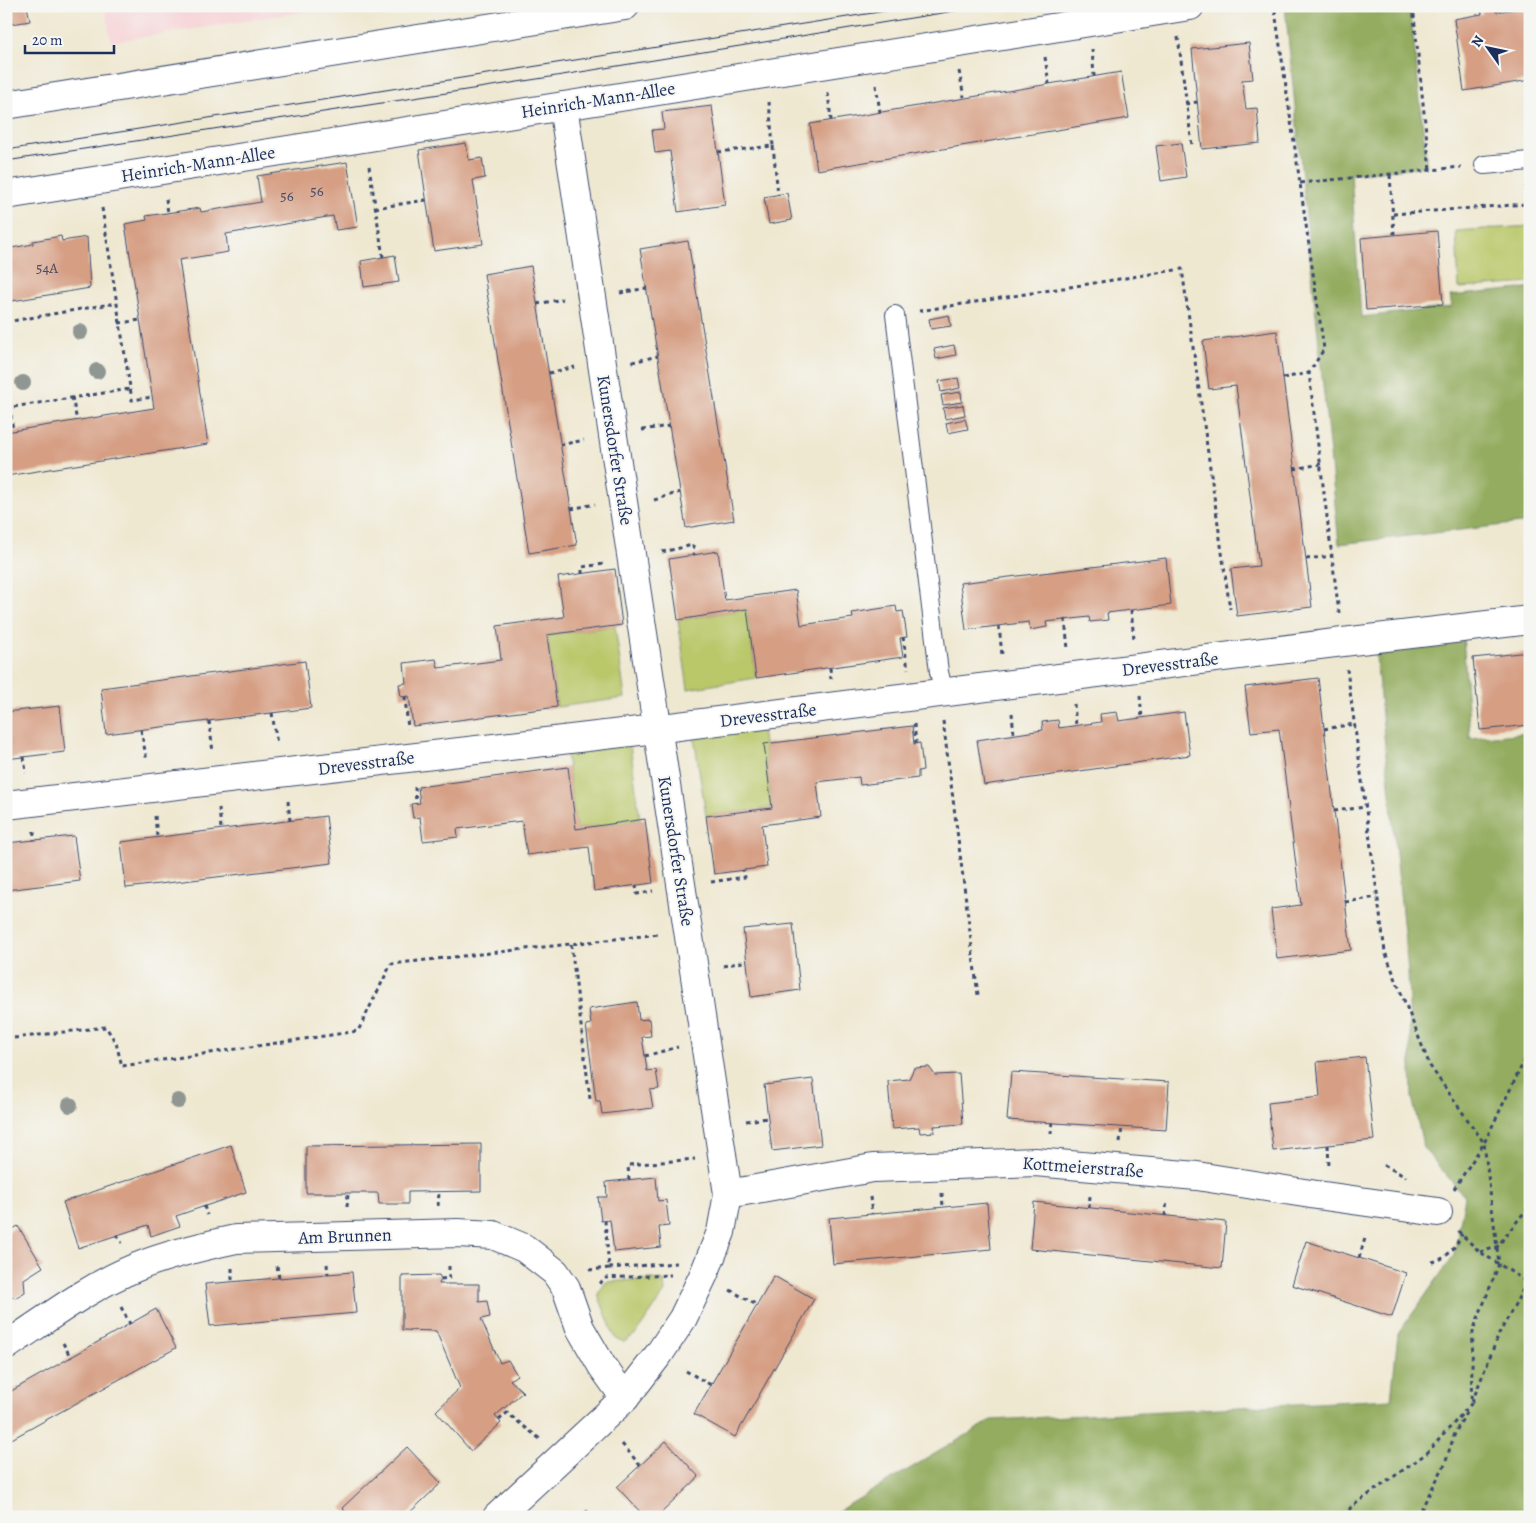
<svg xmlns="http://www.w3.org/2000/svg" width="1536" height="1523" font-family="Alegreya,serif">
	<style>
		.built { fill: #f7cfd4 }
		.green { fill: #bac86a; stroke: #6a7c64 }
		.forest { fill: #93ac5e; stroke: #576e5e }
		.building { fill: #d69f84 }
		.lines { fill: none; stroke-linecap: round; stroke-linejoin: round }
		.service-casing { stroke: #3b4b6f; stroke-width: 20 }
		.minor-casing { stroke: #3b4b6f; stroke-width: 30 }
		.secondary-casing { stroke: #3b4b6f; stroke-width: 30 }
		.path { stroke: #3b4b6f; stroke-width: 3; stroke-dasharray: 4 4; stroke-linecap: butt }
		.service { stroke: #fff; stroke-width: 18 }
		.minor { stroke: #fff; stroke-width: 28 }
		.secondary { stroke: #fff; stroke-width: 28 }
		.tram { stroke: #1b2f5e; stroke-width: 1 }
		.tree { fill: #909793 }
		.labels { text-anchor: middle; stroke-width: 4; stroke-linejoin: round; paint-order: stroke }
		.number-label { font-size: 15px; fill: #4a4b68 }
		.street-label { font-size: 18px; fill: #1b2f5e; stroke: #f6f6f2 }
	</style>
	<rect width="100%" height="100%" fill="#f6f6f2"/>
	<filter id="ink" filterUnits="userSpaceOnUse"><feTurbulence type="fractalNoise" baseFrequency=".02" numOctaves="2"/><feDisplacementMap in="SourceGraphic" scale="10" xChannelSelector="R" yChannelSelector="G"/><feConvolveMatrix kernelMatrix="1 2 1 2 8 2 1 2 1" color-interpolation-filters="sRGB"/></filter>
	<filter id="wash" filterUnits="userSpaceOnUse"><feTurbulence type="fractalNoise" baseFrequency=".0096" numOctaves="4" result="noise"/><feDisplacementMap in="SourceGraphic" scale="20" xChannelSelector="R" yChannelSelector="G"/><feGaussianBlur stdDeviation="1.12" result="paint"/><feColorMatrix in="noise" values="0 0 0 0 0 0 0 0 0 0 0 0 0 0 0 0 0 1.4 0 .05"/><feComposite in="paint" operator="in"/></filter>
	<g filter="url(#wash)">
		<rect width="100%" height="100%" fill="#efe8d1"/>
		<path class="built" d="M105,6H339L111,42Z"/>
		<g class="green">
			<path d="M1530,226V283L1459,288L1456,231Z"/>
			<path d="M747,609L756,678L688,689L678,620Z"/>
			<path d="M615,626L625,698L557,707L547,635Z"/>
			<path d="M762,728L772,808L706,816L694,736Z"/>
			<path d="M630,744L640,820L576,829L566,752Z"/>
			<path d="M652,1279L664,1281L665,1292L636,1334L624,1342L615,1338L598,1294L606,1282Z"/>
		</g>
		<g class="forest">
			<path d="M1285,6H1410L1427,166L1351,174L1361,317L1452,307L1450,296L1530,288V522L1339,544Z"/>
			<path d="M1463,635L1470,738L1530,733V1517H828L992,1420L1391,1399L1398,1334L1454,1255L1465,1197L1424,1149L1412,1097L1408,971L1375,647Z"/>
		</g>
		<g id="blocks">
			<g class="building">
				<path d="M6,6H27L30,21L6,25Z"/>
				<path d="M1481,6H1495L1496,12L1530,7V80L1464,91L1454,19L1482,14Z"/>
				<path d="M1249,43L1253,79L1242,80L1246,109L1257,108L1260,143L1202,149L1192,49Z"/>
				<path d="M1121,72L1129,118L817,170L810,124Z"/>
				<path d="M712,106L725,205L678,212L670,151L655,153L652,130L664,129L662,112Z"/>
				<path d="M466,143L469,160L482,158L485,178L473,180L483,244L434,251L419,150Z"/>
				<path d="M1181,143L1186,177L1161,181L1156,146Z"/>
				<path d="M347,162L358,227L336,230L333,216L226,234L228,252L179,260L208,444L6,476V432L154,408L125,224L147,220L146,216L200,208L201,212L261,202L257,176Z"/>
				<path d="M787,193L792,220L769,224L764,197Z"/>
				<path d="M1437,231L1443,304L1366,310L1361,238Z"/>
				<path d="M61,236L62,241L87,237L90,288L6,302V249L33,244V241Z"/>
				<path d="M688,241L734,520L686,528L640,249Z"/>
				<path d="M395,255L399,282L364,287L361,261Z"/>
				<path d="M531,266L577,545L529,553L484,274Z"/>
				<path d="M949,315L951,326L931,329L929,319Z"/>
				<path d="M1277,331L1312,607L1237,616L1231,569L1259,566L1236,386L1209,389L1203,341Z"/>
				<path d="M954,345L956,355L936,359L934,349Z"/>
				<path d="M958,378L960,388L941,392L939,381Z"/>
				<path d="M961,392L962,402L943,405L941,395Z"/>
				<path d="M963,405L965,415L945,419L943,408Z"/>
				<path d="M965,419L968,429L948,433L946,423Z"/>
				<path d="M718,551L725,600L796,590L801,625L853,618L852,613L896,606L897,612L903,611L907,637L900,638L903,657L756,678L747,609L678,620L669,559Z"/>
				<path d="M1166,558L1171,605L1107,613L1108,620L1090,622L1089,617L1046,622L1047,627L1030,630L1029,622L966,630L960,583Z"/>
				<path d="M615,569L622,625L547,635L557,707L413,726L409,696L401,697L399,684L406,683L404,663L436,659L438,668L501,660L497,626L564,617L558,577Z"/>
				<path d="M1530,652V725L1480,730L1473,658Z"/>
				<path d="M305,661L311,708L106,734L101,688Z"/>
				<path d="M1318,678L1351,950L1277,959L1271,909L1301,905L1279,729L1251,732L1245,687Z"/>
				<path d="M60,706L65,752L6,759V712Z"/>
				<path d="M1117,712L1119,721L1184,712L1190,755L984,785L977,740L1043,730L1042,722L1058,720L1059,728L1101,722L1100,714Z"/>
				<path d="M912,726L914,744L920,743L923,770L918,771V778L860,785L859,777L817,782L821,817L762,825L767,867L714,874L706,816L772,808L764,744Z"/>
				<path d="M568,767L576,829L645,819L653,883L594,891L589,847L527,855L522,821L457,829L458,837L423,841L420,817L413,818L411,804L420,803L418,787Z"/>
				<path d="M326,816L332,863L126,888L121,842Z"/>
				<path d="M74,836L80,881L6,890V843Z"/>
				<path d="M793,924L800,990L751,997L743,929Z"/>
				<path d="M637,1002L639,1020L649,1019L651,1036L642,1037L645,1056L647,1071L656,1070L659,1089L650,1090L653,1108L602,1114L600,1101H596L586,1025L591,1024L589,1009Z"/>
				<path d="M1365,1057L1374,1140L1273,1151L1268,1103L1320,1097L1317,1062Z"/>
				<path d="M929,1067L935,1075L959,1074L963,1124L934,1126L935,1132L920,1133L919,1127L892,1129L888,1081L909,1079L914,1068Z"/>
				<path d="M1011,1072L1169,1082L1166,1130L1007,1120Z"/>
				<path d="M813,1079L821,1145L772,1151L764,1085Z"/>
				<path d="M481,1144V1191L408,1192V1204H379L378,1193H306V1146Z"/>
				<path d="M231,1145L246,1192L176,1216L180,1226L151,1236L148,1225L78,1248L63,1202Z"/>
				<path d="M656,1177L658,1201L666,1200L669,1226L659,1227L661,1247L614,1252L610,1220L601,1221L598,1197H607L606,1182Z"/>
				<path d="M1034,1202L1226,1222L1222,1268L1030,1249Z"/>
				<path d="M987,1203L991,1249L833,1264L829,1218Z"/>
				<path d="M18,1226L43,1267L24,1279L25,1292L15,1298L6,1293V1233Z"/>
				<path d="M1306,1241L1406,1273L1392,1317L1292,1285Z"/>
				<path d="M352,1272L356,1313L210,1326L205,1284Z"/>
				<path d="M439,1275L441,1279L439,1284H479V1302L487,1301L490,1317L481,1319L500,1363L508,1360L517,1375L510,1380L523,1392L495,1416L501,1423L471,1451L436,1411L460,1388L436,1331L402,1330V1276Z"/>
				<path d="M774,1276L814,1299L735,1437L694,1414Z"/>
				<path d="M156,1309L176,1348L8,1441L6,1438V1394Z"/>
				<path d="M666,1441L699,1477L657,1517H645L617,1487Z"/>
				<path d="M407,1447L441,1483L405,1517H351L342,1508Z"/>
				<path d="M587,1510L593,1517H579Z"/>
			</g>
		</g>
	</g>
	<g filter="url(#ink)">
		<use href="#blocks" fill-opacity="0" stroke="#3b4b6f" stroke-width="1"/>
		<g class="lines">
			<g class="service-casing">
				<g id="service">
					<path d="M1484,165L1530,161"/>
					<path d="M895,315L939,672L944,693"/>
				</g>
			</g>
			<g class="minor-casing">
				<g id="minor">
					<path d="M6,195L1190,6"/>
					<path d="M6,805L639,731L1343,642L1530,620"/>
					<path d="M728,1194L873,1168L1035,1162L1197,1176L1317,1195L1438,1212"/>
					<path d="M6,1346C48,1318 90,1286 137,1267C169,1254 203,1246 236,1239L458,1233L493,1235L524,1248L555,1272L566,1288L580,1328L602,1366L625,1398"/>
					<path d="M497,1517L625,1398L659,1354L683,1318L704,1274L721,1232L728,1194L563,106"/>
				</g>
			</g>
			<g class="secondary-casing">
				<path id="secondary" d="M6,105L625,6"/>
			</g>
			<g class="path">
				<path d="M1413,6L1430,171"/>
				<path d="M1501,6L1502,11"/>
				<path d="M1275,11L1324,349L1309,373L1339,613"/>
				<path d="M1178,37L1192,145"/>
				<path d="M1092,49L1094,76"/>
				<path d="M1045,57L1049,84"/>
				<path d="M959,71L964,97"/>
				<path d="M876,85L880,112"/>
				<path d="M828,93L831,120"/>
				<path d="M1186,104L1197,102"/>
				<path d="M773,146L778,194"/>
				<path d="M718,152L773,146L769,102"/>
				<path d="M369,166L383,257"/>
				<path d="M1390,175L1394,234"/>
				<path d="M1300,183L1461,167"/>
				<path d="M166,199L168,213"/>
				<path d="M102,208L132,400L153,397"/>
				<path d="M375,208L426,200"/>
				<path d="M1393,214L1527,204L1525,186"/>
				<path d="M620,293L647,288"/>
				<path d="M537,304L563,299"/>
				<path d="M919,311L1182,269L1230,609"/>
				<path d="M6,322L116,303"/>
				<path d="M119,323L141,320"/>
				<path d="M632,362L658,356"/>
				<path d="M549,373L575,367"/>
				<path d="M1283,378L1309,373"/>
				<path d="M72,397L77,421"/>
				<path d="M10,407L13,431"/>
				<path d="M6,408L130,389"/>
				<path d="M642,430L669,426"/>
				<path d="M560,445L584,440"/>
				<path d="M1294,469L1321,464"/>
				<path d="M654,500L680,492"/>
				<path d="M571,509L595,504"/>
				<path d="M662,552L693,545L694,555"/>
				<path d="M1306,559L1332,556"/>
				<path d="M582,574V567L605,564"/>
				<path d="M1131,610L1134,639"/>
				<path d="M1065,619L1068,649"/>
				<path d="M999,626L1002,655"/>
				<path d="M903,637L908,669"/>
				<path d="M830,668L831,679"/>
				<path d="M1140,696L1142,718"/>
				<path d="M405,697L408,729"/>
				<path d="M1074,704L1076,726"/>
				<path d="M272,713L277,744"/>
				<path d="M1012,713L1014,735"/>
				<path d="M209,721L213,752"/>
				<path d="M943,721L978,995"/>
				<path d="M914,724L916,743"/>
				<path d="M1324,729L1354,724"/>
				<path d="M141,730L147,761"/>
				<path d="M24,757L26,773"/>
				<path d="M415,787L416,804"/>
				<path d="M288,801L290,821"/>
				<path d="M219,808L221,829"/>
				<path d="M1334,811L1365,807"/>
				<path d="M155,816L157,837"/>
				<path d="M34,831V840"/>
				<path d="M711,882L745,877L743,870"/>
				<path d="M636,885L637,894L653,891"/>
				<path d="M1345,902L1377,897"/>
				<path d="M571,944L590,1099"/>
				<path d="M723,966L747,961"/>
				<path d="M6,1039L106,1027L116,1043L122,1066L358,1031L391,964L660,934"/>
				<path d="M645,1056L678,1047"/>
				<path d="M746,1121L768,1118"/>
				<path d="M1051,1134L1052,1122"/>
				<path d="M1120,1142L1122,1127"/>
				<path d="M1328,1145L1329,1167"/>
				<path d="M1384,1165L1406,1177"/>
				<path d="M629,1180L628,1165L695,1159"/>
				<path d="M1454,1189L1484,1143L1530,1049"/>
				<path d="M942,1193L943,1207"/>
				<path d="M870,1197L872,1214"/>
				<path d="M204,1206L207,1215"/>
				<path d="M438,1206L439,1192"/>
				<path d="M347,1207L348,1193"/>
				<path d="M1089,1208L1090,1196"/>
				<path d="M1165,1216L1167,1201"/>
				<path d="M1458,1231L1480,1252L1530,1284"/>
				<path d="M117,1235L122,1243"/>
				<path d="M1480,1252L1497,1247L1530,1205"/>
				<path d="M1359,1258L1366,1235"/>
				<path d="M1432,1262C1447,1259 1455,1248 1462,1234"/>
				<path d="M327,1264L328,1274"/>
				<path d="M277,1266L279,1278"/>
				<path d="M232,1268V1282"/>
				<path d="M609,1268L677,1263"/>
				<path d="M589,1270L609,1268L605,1221"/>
				<path d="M441,1279L449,1278V1262"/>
				<path d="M600,1284L604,1278L671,1275"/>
				<path d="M730,1290L757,1305"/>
				<path d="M121,1307L130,1324"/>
				<path d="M63,1343L71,1358"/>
				<path d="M686,1371L711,1385"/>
				<path d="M6,1382L11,1392"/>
				<path d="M1472,1402L1499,1334L1527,1282"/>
				<path d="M499,1420L507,1413L540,1439"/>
				<path d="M622,1444L640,1465"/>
				<path d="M409,1513L413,1517"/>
				<path d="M1345,1517L1351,1507L1427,1453L1471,1404L1473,1331L1499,1264L1484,1143L1430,1066L1385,952L1347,669"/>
				<path d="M1417,1517L1444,1466L1455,1433L1468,1409"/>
			</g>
			<use href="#service" class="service"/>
			<use href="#minor" class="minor"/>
			<use href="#secondary" class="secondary"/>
			<g class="tram">
				<path d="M6,150L917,6"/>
				<path d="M6,161L550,77L985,6"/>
			</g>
		</g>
		<g class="tree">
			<circle cx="80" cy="332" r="8"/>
			<circle cx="97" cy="371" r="8"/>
			<circle cx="23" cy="383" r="8"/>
			<circle cx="178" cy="1101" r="8"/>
			<circle cx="70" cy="1105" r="8"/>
		</g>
	</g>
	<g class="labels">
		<g class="number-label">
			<text x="317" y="196">56</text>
			<text x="287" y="201">56</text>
			<text x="47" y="273">54A</text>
		</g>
		<g class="street-label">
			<text transform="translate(598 100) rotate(-9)" y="6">Heinrich-Mann-Allee</text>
			<text transform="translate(198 164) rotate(-9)" y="6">Heinrich-Mann-Allee</text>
			<text transform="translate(615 450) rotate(81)" y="6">Kunersdorfer Straße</text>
			<text transform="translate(1170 664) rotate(-7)" y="6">Drevesstraße</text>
			<text transform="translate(768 715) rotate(-7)" y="6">Drevesstraße</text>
			<text transform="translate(366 763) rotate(-7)" y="6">Drevesstraße</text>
			<text transform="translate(676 851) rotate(81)" y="6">Kunersdorfer Straße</text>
			<text transform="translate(1083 1167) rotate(4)" y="6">Kottmeierstraße</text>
			<text transform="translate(345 1236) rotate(-2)" y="6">Am Brunnen</text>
		</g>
	</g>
	<rect width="1536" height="1523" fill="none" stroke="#f6f6f2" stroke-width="25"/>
	<g transform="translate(1488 48) rotate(303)" stroke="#f6f6f2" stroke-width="4" paint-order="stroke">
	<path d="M0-4L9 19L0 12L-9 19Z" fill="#1b2f5e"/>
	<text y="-8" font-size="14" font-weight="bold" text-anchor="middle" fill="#1b2f5e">N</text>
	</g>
	<path d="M25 45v8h89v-8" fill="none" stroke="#1b2f5e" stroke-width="2.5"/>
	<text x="32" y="45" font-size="15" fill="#1b2f5e" stroke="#f6f6f2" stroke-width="4" paint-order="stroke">20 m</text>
</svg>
